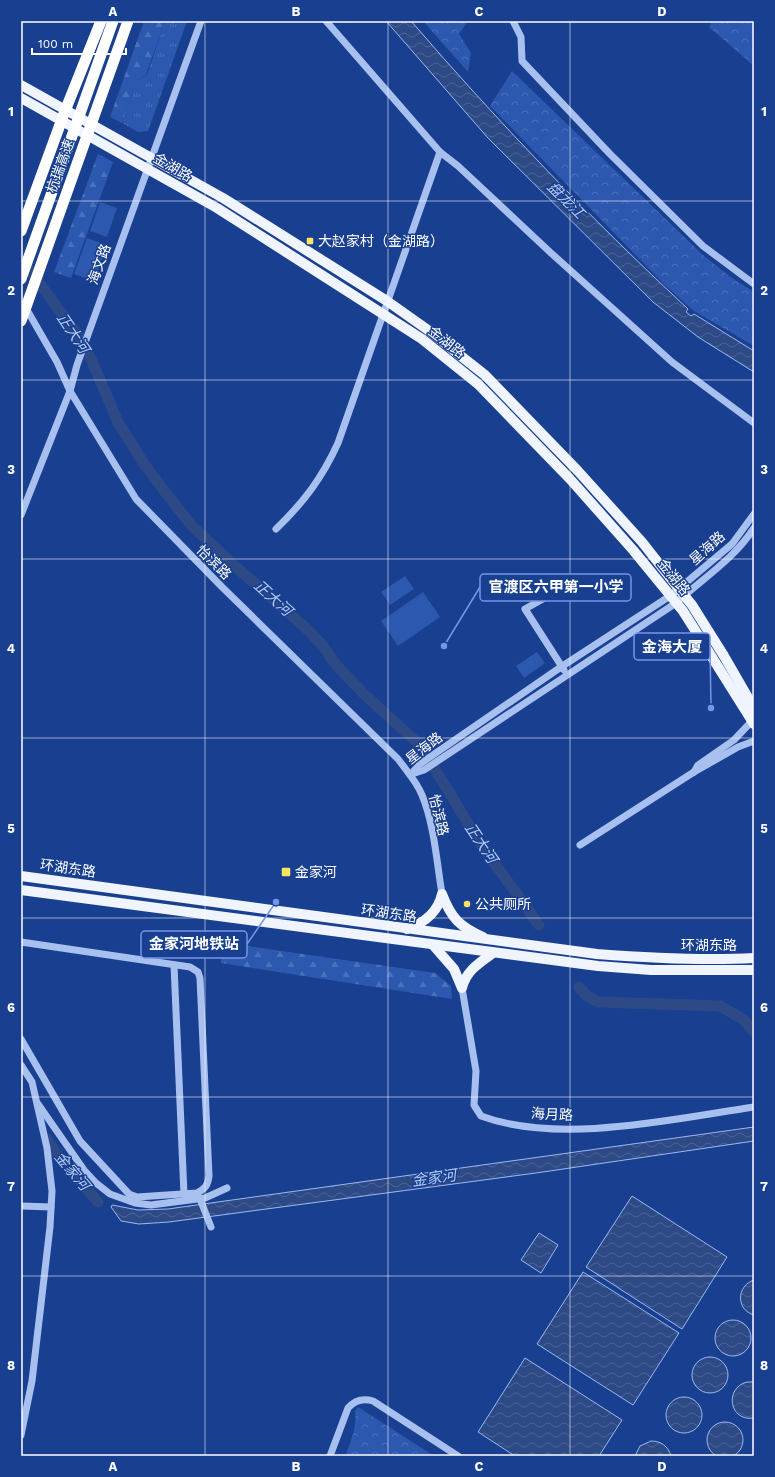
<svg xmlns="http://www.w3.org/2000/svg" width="775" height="1477" font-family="'Work Sans','Noto Sans SC',sans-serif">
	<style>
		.grass { fill: url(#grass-tufts) }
		.forest { fill: url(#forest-firs) }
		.park { fill: url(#park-crowns) }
		.pitch { fill: #2c58af }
		.water { fill: url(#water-waves); stroke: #9ab9f1 }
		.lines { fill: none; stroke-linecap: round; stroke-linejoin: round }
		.river { stroke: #2d4a86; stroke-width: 11 }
		.minor { stroke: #a7c0ef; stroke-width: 7 }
		.major { stroke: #eff4ff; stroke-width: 10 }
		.highway { stroke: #fff; stroke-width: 11 }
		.grid { fill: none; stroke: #fff; stroke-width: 1; stroke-opacity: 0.55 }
		.poi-dot { fill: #ffe365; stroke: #194090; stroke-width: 1.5 }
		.labels { text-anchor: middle; stroke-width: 3; stroke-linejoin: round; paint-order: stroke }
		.street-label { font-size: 14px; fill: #fff; stroke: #194090 }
		.poi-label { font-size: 14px; fill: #fff; stroke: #194090; text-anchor: start }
		.water-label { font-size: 15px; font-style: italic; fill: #b3caf6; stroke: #194090 }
		.leader { fill: none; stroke: #7795e8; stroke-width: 1.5 }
		.callout-dot { fill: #7795e8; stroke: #194090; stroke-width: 1.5 }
		.callout { fill: #194090; stroke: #7795e8; stroke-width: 1.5 }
		.callout-label { font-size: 15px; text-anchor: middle; font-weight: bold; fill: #fff }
		.neatline { fill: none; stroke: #fff; stroke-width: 1.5 }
		.grid-label { font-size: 13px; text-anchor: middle; font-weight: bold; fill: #fff }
	</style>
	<defs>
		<pattern id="grass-tufts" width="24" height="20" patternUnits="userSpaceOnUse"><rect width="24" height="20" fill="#2c58af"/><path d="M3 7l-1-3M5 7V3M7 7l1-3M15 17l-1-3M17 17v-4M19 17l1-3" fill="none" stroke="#4c71bb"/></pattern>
		<pattern id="forest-firs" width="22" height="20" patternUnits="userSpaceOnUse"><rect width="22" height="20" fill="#2c58af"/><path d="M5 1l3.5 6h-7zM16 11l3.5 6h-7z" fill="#4c71bb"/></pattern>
		<pattern id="park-crowns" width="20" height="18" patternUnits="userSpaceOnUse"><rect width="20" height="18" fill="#2c58af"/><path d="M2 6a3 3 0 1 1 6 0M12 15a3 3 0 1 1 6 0" fill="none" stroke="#4c71bb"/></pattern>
		<pattern id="water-waves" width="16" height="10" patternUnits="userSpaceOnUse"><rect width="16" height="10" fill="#2d4a86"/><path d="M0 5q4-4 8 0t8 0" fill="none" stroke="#4c6598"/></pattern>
	</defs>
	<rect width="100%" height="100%" fill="#194090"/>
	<path class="grass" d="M165,21H187L148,131L138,132L122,123L136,81L147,75Z"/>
	<g class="forest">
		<path d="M144,21H165L146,75L136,81L122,123L110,117Z"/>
		<path d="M98,154L113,162L71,278L54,272Z"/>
		<path d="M220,942L435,973L451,986L452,999L221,963Z"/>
	</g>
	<g class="park">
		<path d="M423,21H468L459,34L471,53L468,72Z"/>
		<path d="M712,21H754V66L709,27Z"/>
		<path d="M512,71L703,255L729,276L754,292V346L694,311L666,286L490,106Z"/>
		<path d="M358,1407L434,1456H345C351,1441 357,1427 355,1411Z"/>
	</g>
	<g class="pitch">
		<path d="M100,202L117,208L107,237L90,231Z"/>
		<path d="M87,238L107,245L94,281L74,274Z"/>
		<path d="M405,576L414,589L390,605L381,592Z"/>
		<path d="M423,592L440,617L398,646L381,621Z"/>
		<path d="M537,652L545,663L524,678L516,666Z"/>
	</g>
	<g class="water">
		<path d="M386,21H411C498,122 590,218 688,309L686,312L691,316L694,314L754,351V372L698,337L653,302L488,138Z"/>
		<path d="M754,1127V1141L536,1173L169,1222L139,1224L121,1221L111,1207L112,1205L138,1210L168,1209Z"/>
		<path d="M632,1196L727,1257L682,1329L586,1267Z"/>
		<path d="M539,1233L558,1245L541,1273L521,1260Z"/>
		<path d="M583,1272L679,1333L633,1405L537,1344Z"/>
		<path d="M754,1280V1315C736,1310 736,1286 754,1280Z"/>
		<circle cx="733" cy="1338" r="18"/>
		<circle cx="710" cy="1375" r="18"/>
		<path d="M525,1358L622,1420L599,1456H515L478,1432Z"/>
		<path d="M747,1382H754V1418C729,1422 724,1388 747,1382Z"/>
		<circle cx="684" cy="1415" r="18"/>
		<circle cx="725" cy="1440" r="18"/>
		<path d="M651,1441C661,1441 668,1446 671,1456H635L640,1446Z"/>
	</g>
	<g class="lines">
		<g class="river">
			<path d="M21,261L28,268L85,345L118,422L144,464L169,497L192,526L235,566L306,628L323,646L337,666L365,695L421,746L480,843L539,925"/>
			<path d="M579,987L587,996L599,1002L720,1006L744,1020L754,1032"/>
			<path d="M47,1139L55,1152L98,1202"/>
		</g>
		<g class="minor">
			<path d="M326,21L440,152L458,166L551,253L672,362L754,423"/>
			<path d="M513,21L521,37L522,61L610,154L703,246L754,284"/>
			<path d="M27,310L57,362L70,391L136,499L222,587L398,759C406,770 417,782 422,795C434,823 437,864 442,894"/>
			<path d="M21,515L70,391L77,365L201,21"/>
			<path d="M276,529C304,502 322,478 338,443L440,152"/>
			<path d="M564,670L525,609L573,582"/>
			<path d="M694,772L698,765L734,740L752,721"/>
			<path d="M412,774L424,770L676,603C703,578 734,559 754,528"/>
			<path d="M410,775L420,764L561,667L670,596L732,544L754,514"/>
			<path d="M580,845L694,772L738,747L754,741"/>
			<path d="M21,942L190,967L198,972L200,978L209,1176C208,1185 205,1189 197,1193L137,1197L129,1194L80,1141L21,1039"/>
			<path d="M174,965L184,1194"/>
			<path d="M462,988L476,1071L474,1105L481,1116C559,1145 673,1119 754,1107"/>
			<path d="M21,1065L32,1082L47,1148L52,1191L50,1227L32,1381L21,1435"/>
			<path d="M38,1104L84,1170L96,1183L110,1194L135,1203L151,1205L205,1198L227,1188"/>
			<path d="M200,1199L211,1227"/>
			<path d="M21,1206L51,1207"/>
			<path d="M330,1456L348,1408C355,1400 363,1398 373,1401L458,1456"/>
		</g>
		<g class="major">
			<path d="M21,85L223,198L387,301L428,330L485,375L578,471L642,542L679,589L692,605L724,656L754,708"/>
			<path d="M21,98L217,208L422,339L478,384L570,479L633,550L683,611L754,724"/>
			<path d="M21,876L597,954C649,958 702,961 754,958"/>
			<path d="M21,890L598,966L651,970H754"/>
			<path d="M407,929C424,923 438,912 442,894C451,918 460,927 483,937"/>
			<path d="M433,945L454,969L462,988C466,971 479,963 493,953"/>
		</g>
		<g class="highway">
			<path d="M21,231L65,111L101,21"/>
			<path d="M21,279L113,21"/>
			<path d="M21,321L128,21"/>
		</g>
	</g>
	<path class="grid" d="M205,21V1456M388,21V1456M570,21V1456M21,201H754M21,380H754M21,559H754M21,738H754M21,918H754M21,1097H754M21,1276H754"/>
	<g class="poi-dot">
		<rect x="306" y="237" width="8" height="8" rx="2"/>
		<rect x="281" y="867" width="10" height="10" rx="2"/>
		<circle cx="467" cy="904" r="4"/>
	</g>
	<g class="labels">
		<g class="street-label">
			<text transform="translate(60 166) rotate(-70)" y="5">杭瑞高速</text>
			<text transform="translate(173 167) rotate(30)" y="5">金湖路</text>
			<text transform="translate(99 264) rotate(-70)" y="5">海文路</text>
			<text transform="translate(447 342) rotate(38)" y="5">金湖路</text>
			<text transform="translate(707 548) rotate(-42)" y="5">星海路</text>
			<text transform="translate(214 562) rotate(45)" y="5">怡滨路</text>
			<text transform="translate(674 577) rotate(51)" y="5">金湖路</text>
			<text transform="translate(424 748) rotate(-38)" y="5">星海路</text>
			<text transform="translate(439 815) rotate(76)" y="5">怡滨路</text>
			<text transform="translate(68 868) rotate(8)" y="5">环湖东路</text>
			<text transform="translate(389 913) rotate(8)" y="5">环湖东路</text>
			<text x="709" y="950">环湖东路</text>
			<text transform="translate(552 1114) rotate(3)" y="5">海月路</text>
		</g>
		<g class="poi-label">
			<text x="318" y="246">大赵家村（金湖路）</text>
			<text x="295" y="877">金家河</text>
			<text x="475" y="909">公共厕所</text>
		</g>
		<g class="water-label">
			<text transform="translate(566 200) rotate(45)" y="5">盘龙江</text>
			<text transform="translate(73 333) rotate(56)" y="5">正大河</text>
			<text transform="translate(273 598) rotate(42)" y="5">正大河</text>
			<text transform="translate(481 843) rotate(56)" y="5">正大河</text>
			<text transform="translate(72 1171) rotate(50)" y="5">金家河</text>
			<text transform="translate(434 1178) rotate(-8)" y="5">金家河</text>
		</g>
	</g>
	<path class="leader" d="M444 646L480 587M711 708L710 647M276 902L247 944"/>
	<g class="callout-dot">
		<circle cx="444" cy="646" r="4"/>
		<circle cx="711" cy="708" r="4"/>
		<circle cx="276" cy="902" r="4"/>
	</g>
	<g class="callout">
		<rect x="480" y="574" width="151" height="27" rx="4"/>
		<rect x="634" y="633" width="76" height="27" rx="4"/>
		<rect x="141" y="931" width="106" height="27" rx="4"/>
	</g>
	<g class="callout-label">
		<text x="556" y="592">官渡区六甲第一小学</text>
		<text x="672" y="652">金海大厦</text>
		<text x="194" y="949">金家河地铁站</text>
	</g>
	<rect width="775" height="1477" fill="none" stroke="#194090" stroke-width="44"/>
	<path d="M32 48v6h94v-6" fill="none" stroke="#ffffff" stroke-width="2"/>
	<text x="38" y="48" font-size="12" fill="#ffffff" stroke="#194090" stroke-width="3" paint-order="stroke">100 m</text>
	<rect x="22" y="22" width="731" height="1433" class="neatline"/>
	<g class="grid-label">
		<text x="113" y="16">A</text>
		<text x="296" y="16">B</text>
		<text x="479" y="16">C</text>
		<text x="662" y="16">D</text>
		<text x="11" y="116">1</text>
		<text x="764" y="116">1</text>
		<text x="11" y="295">2</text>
		<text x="764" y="295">2</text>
		<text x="11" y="474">3</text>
		<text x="764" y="474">3</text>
		<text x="11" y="653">4</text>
		<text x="764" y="653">4</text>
		<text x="11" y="833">5</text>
		<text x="764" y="833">5</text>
		<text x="11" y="1012">6</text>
		<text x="764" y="1012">6</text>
		<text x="11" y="1191">7</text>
		<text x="764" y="1191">7</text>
		<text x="11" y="1370">8</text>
		<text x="764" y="1370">8</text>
		<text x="113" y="1471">A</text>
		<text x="296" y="1471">B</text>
		<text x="479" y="1471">C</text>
		<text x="662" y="1471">D</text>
	</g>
</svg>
